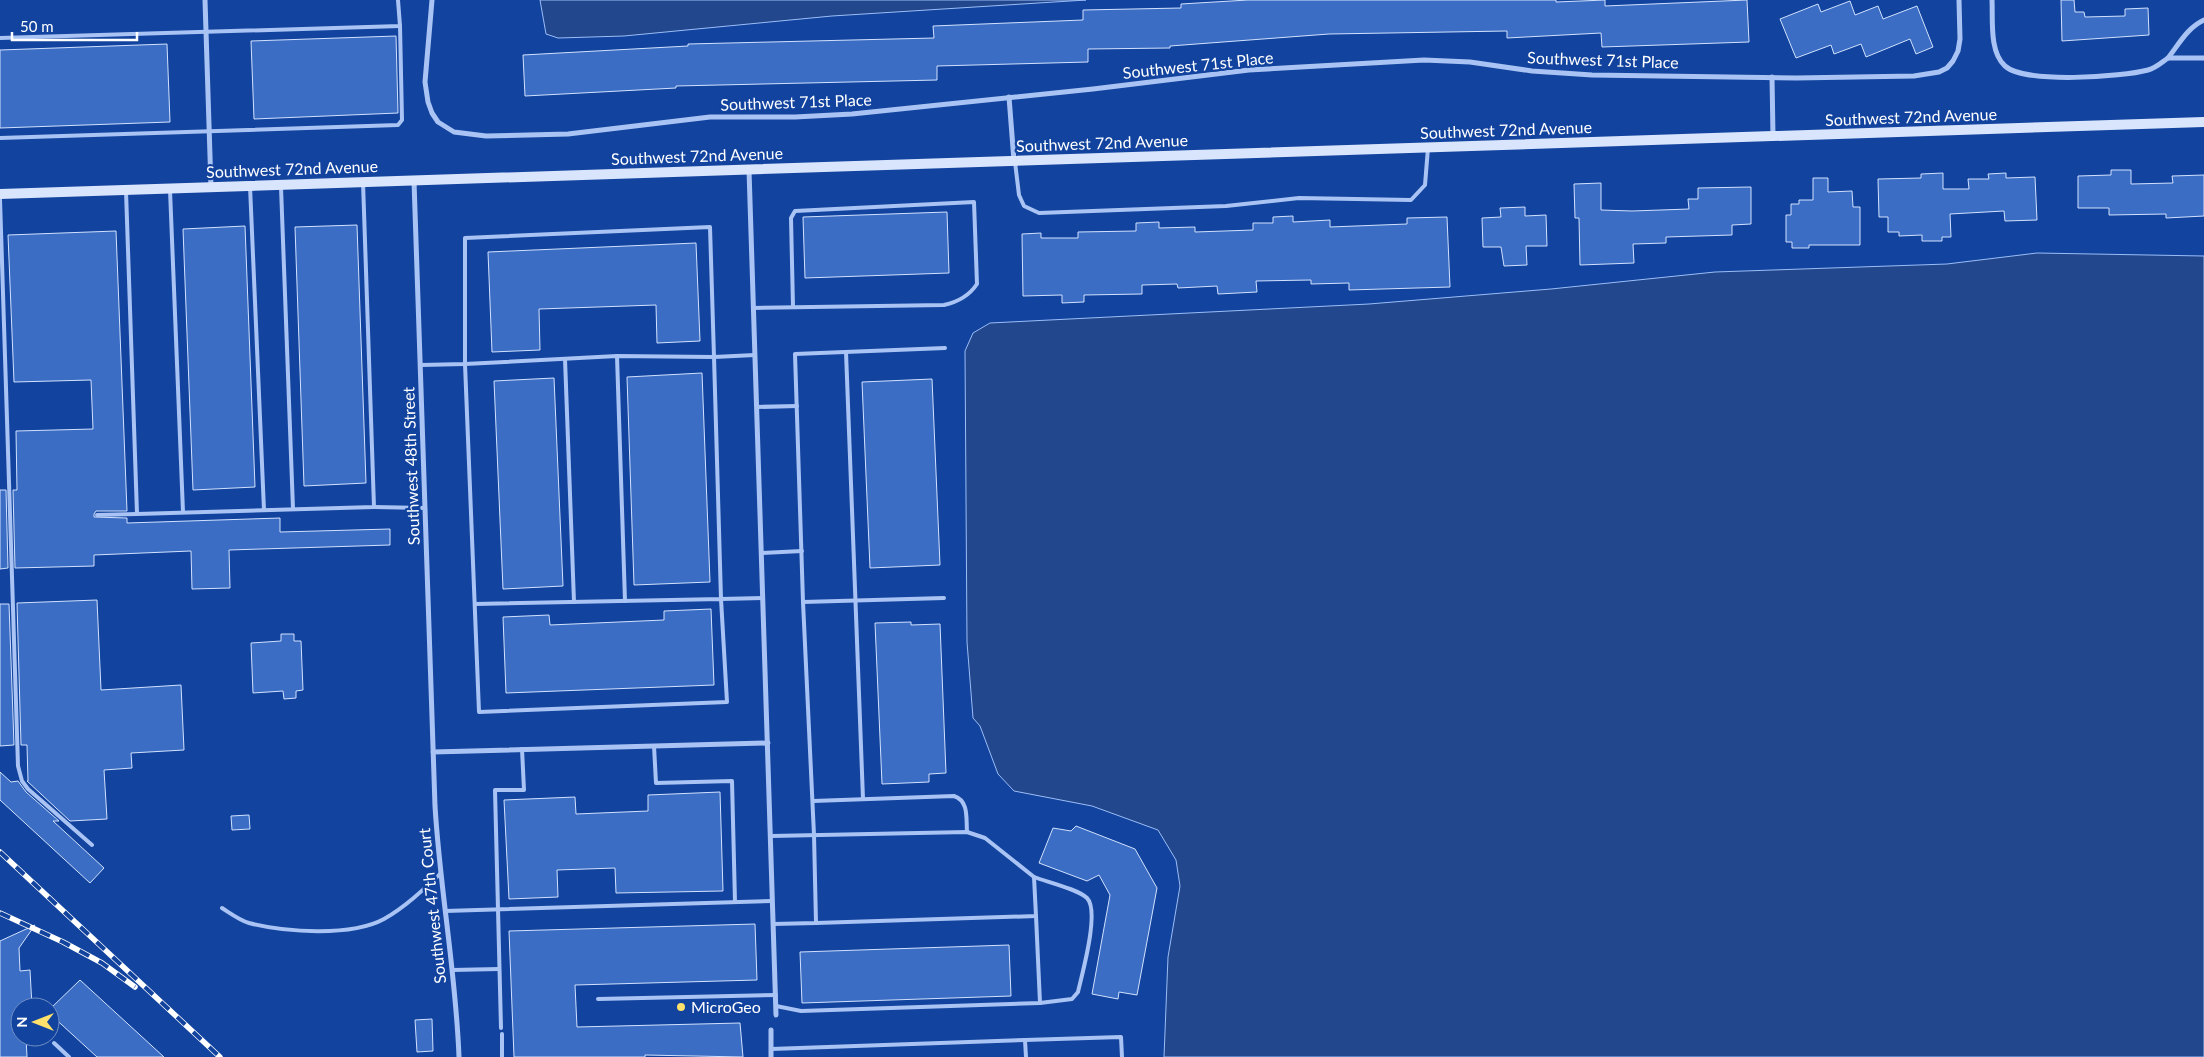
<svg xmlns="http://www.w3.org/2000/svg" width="2204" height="1057" font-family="Lato,sans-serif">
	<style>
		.water { fill: #23478c; stroke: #9bbef7 }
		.building { fill: #3c6dc4; stroke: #d1e2fe }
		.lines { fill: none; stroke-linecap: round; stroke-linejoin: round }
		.lane { stroke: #a9c4f4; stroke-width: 4 }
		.street { stroke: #a9c4f4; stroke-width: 5 }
		.secondary { stroke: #d9e5fd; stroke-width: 10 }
		.rail-casing { stroke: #fff; stroke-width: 5.5 }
		.rail { stroke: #12439e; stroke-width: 4; stroke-dasharray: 11; stroke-linecap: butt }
		.poi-dot { fill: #ffe16c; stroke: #12439e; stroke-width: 2 }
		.labels { text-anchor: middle; stroke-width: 4.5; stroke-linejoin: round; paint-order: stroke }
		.street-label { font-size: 16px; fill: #fff; stroke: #12439e }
		.poi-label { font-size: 16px; fill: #fff; stroke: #12439e; text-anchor: start }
	</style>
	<rect width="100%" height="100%" fill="#12439e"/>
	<g class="water">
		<path d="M540,0H1086L832,16L624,36L558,38L546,34Z"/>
		<path d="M2037,253L2204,256V1057H1164L1168,957L1180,886L1176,860L1158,830L1092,806L1014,791L998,774L980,726L973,718L967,642L965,351L973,333L990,323L1369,304L1551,289L1715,272L1947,264Z"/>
	</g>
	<g class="building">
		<path d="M1248,0H1556V2L1605,0V6L1747,0L1749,42L1602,47L1601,33L1507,38V31L1329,34L1170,46V48L1088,49V62L937,66V80L676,86V88L525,96L523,55L688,46V44L934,38L933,26L1083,20V10L1181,8V4Z"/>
		<path d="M2061,0H2074L2075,12H2084L2085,17L2125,16V9L2148,8L2149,35L2062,41Z"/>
		<path d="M1850,1L1855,15L1878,6L1883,19L1917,6L1933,47L1916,54L1910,39L1866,57L1861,44L1834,54L1831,45L1796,58L1780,19L1818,4L1821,12Z"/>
		<path d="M396,36L398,113L254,119L251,41Z"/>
		<path d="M167,44L170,122L0,128V50Z"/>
		<path d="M2111,170H2131V184L2173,183L2172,176L2204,175V216L2166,218V214L2109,215V208H2078V176L2111,175Z"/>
		<path d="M1943,173V189H1969L1968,179H1989L1988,174L2006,173V178L2035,177L2037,220L2005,221L2004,211L1950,214L1951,237H1942V241H1922V235L1899,236V232H1888V217H1879L1878,179L1921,178V174Z"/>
		<path d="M1813,178H1828V192L1852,191L1853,207H1860V245H1809V248H1792V242H1786V215H1791V204H1799V200H1813Z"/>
		<path d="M1601,183V210L1632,211L1689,209L1688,199H1698V188L1751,187V224L1732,225V235L1666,237V243L1633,244L1634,263L1580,265L1579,218H1575L1574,184Z"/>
		<path d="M1525,207V216L1546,215L1547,246H1526L1527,265L1504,266L1501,247H1483L1482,218L1501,217L1500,208Z"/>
		<path d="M947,212L949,273L805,278L803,217Z"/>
		<path d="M1293,216V222L1330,220V227L1407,224V218L1447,217L1450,287L1349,290V283L1311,284V280L1256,281L1257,292L1218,294L1217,286L1178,288L1177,284L1142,285V294L1084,295V302L1062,303V295L1023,296L1022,234L1041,233V238H1078V232L1136,231V223L1159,222V228L1195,227V232L1253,230V223H1273V217Z"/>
		<path d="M357,225L366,483L304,486L295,227Z"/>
		<path d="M245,226L255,487L193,490L183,229Z"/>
		<path d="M116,231L127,511H96L94,514V517L127,518V523L280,518V532L390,529V545L229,550L230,588L192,589L191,551L94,555V566L15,568L13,490H17L16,431L93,429L91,380L14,382L8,235Z"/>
		<path d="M696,243L700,341L657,343L656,305L539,309L540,350L492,352L488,252Z"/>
		<path d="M702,373L710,582L634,585L627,377Z"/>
		<path d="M554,378L563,586L503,589L494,381Z"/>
		<path d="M932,379L940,565L870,568L862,382Z"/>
		<path d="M0,490H6L8,568L0,569Z"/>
		<path d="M97,600L101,690L181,685L184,750L131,753L132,768L104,770L107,819L70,821L27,781H28L27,745H21L17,603Z"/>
		<path d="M0,604H9L14,745L0,746Z"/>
		<path d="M711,609L714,685L506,693L503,617L549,615L550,625L664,620V611Z"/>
		<path d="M911,622V625L940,624L946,773L929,774V782L882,784L875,623Z"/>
		<path d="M281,634H294V641H301L303,690L296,691V698L284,699L283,691L253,693L251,643L281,641Z"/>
		<path d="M0,772L11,782L18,781L26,792L59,821H53L104,868L90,883L0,800Z"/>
		<path d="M720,792L723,891L616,893L615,868L557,870L558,897L509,899L504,800L575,797L576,814L648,811V795Z"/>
		<path d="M249,815L250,829L232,830L231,816Z"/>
		<path d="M1076,826L1135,849L1157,888L1137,995L1119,992L1118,999L1092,994L1110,895L1099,875L1087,881L1039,863L1053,828L1071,831Z"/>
		<path d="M755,924L757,980L575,985L577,1027L740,1023L743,1057L645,1055V1057H514L509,931Z"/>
		<path d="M35,925L19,948L20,971L30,970L32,1007H20V1037H26L27,1057H0V941Z"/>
		<path d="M1009,945L1011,996L802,1003L800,952Z"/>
		<path d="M80,980L164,1057H97L50,1014V1009Z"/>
		<path d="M432,1019L433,1051L417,1052L415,1020Z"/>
	</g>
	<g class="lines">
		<g class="lane">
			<path d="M0,38L400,26L398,0"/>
			<path d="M0,138L398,125L402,120L400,26"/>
			<path d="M1015,162L1019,195L1024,206L1039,213L1226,206L1299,198L1411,200L1425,185L1428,148"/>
			<path d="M250,186L264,510"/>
			<path d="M281,187L293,509"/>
			<path d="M170,190L183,512"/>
			<path d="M126,191L137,514L374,507L363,182"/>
			<path d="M0,199L18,766L22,781L28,789L92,845"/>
			<path d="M753,308L944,305C958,302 969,296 977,284L974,202L795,211L791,218L793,307"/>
			<path d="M846,352L863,799"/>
			<path d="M617,356L625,601"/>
			<path d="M565,359L574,602"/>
			<path d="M421,365L465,364V238L710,227L714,357L755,355"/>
			<path d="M757,407L797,406"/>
			<path d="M374,507L425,508"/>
			<path d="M97,515L137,514"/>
			<path d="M761,553L802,551"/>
			<path d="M803,602L944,598"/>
			<path d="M475,604L721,599L714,357L617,356L465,364L479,712L727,702L721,599L763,598"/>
			<path d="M654,746L656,783L732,781L735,902"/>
			<path d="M813,801L954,796C969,801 966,818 967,832"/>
			<path d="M771,836L967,832L985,838L1034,877L1036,916L816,923"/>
			<path d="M222,908C230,913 239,920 249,923C284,932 351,937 384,919C405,907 423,890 440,874"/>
			<path d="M445,911L772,901"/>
			<path d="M1036,916L1040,1003"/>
			<path d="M773,924L816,923L814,835L803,602L795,354L945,348"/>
			<path d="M452,970L499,969"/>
			<path d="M598,999L776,995"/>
			<path d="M776,1006L801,1011L1040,1003L1072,999L1078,992C1082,974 1100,911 1087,898C1078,889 1047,882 1034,877"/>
			<path d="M501,1028L495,790H524L522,749"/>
			<path d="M502,1034V1057"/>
			<path d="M54,1043L69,1057"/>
			<path d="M771,1049L1025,1040"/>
			<path d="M1026,1057L1025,1040L1121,1037L1122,1057"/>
		</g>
		<g class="street">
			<path d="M205,0L211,187"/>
			<path d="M432,0L425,82L428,102L432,113L438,122L454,132L486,136L568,134L710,117H795L852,114L1093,89L1249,70L1424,60L1470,62L1532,71L1592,75L1796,78L1914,76L1939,72L1947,68L1953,61L1958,51L1960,39L1959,0"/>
			<path d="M1992,0C1993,19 1989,52 2005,66C2025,84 2122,77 2148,70C2156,68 2161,63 2168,58H2204"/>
			<path d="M2168,58C2179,44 2187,28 2204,20"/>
			<path d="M1772,77L1773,136"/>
			<path d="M1009,97L1014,161"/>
			<path d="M749,170L776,1015"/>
			<path d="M414,181L435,806C440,890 456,973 459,1057"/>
			<path d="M433,752L768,743"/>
			<path d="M771,1030V1057"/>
		</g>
		<path class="secondary" d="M0,194L2204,122"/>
		<g class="rail-casing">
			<g id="rail">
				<path d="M0,852L220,1057"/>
				<path d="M0,913L63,942L102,963L135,987"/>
			</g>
		</g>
		<use href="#rail" class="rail"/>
	</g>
	<circle class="poi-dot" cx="681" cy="1007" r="5"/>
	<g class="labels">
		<g class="street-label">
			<text transform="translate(1603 60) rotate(2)" y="6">Southwest 71st Place</text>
			<text transform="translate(1198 65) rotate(-6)" y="6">Southwest 71st Place</text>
			<text transform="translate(796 102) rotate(-2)" y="6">Southwest 71st Place</text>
			<text transform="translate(1911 117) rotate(-2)" y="6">Southwest 72nd Avenue</text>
			<text transform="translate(1506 130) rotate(-2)" y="6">Southwest 72nd Avenue</text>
			<text transform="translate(1102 143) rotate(-2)" y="6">Southwest 72nd Avenue</text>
			<text transform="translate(697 156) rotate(-2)" y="6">Southwest 72nd Avenue</text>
			<text transform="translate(292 169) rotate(-2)" y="6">Southwest 72nd Avenue</text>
			<text transform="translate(411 466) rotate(-92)" y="6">Southwest 48th Street</text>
			<text transform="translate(432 906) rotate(-96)" y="6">Southwest 47th Court</text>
		</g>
		<g class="poi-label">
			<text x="691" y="1013">MicroGeo</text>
		</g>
	</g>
	<g transform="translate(35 1022) rotate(270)"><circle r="24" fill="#12439e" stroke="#718ec5"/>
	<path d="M0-4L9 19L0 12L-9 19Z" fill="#ffe16c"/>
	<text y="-8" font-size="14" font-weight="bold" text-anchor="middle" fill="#ffffff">N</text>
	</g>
	<path d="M12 32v8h125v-8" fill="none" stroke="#ffffff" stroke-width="2.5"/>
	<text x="20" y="32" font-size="15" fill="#ffffff" stroke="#12439e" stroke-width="4" paint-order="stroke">50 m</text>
</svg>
